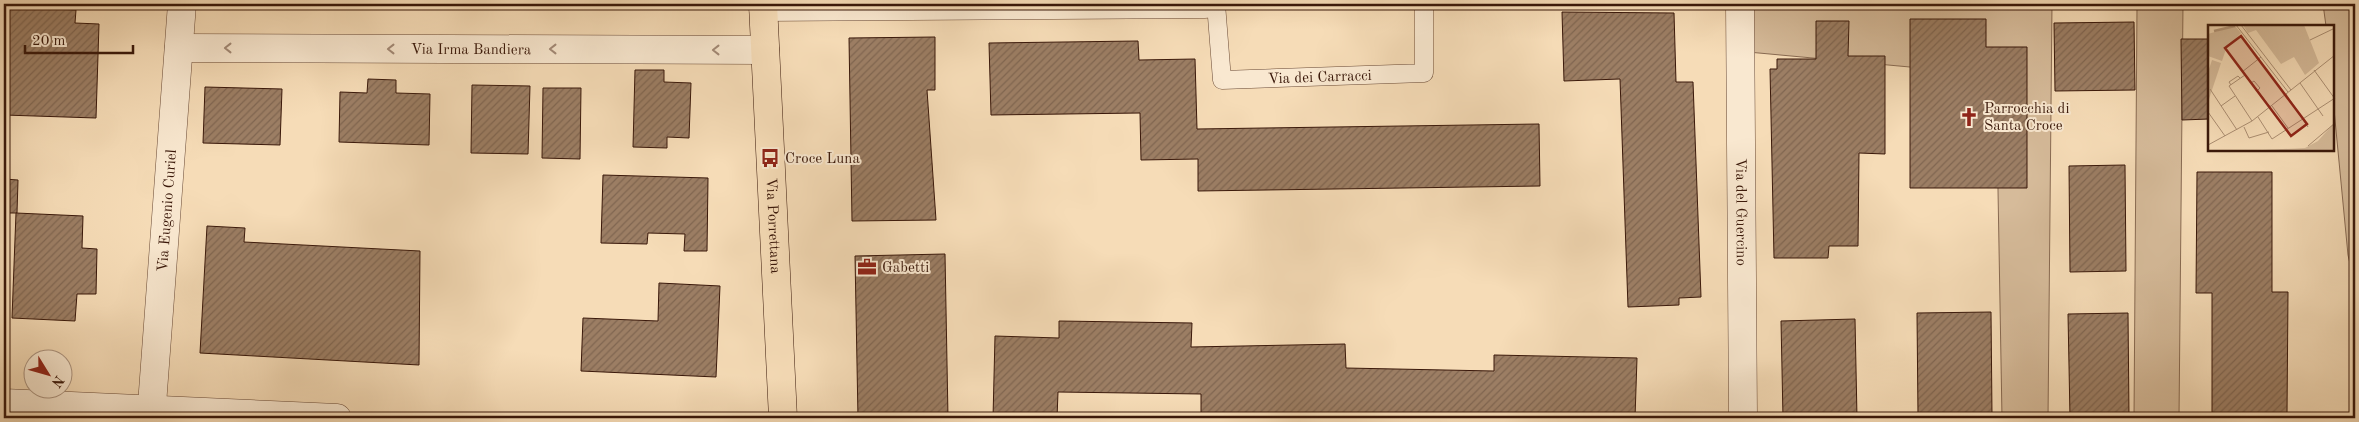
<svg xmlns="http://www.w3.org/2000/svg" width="2359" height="422" font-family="'Old Standard TT',serif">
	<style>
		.park { fill: #d6bb9a; stroke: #886a52 }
		.building { fill: url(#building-hatch); stroke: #3a180a }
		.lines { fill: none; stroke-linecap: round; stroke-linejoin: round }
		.lane-casing { stroke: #694935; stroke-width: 19 }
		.street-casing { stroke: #694935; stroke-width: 29 }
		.primary-casing { stroke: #3a180a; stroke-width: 29 }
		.lane { stroke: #f9e8d0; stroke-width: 18 }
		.street { stroke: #f9e8d0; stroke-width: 28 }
		.primary { stroke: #f6dcb7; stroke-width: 28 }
		.oneway { stroke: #a38a77 }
		.labels { text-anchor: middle; stroke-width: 4; stroke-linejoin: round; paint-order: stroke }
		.street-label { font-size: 15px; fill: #3a180a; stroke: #f9e8d0 }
		.poi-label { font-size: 15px; fill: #3a180a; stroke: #f9e8d0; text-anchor: start }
		.inset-river { fill: none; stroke: #b6997c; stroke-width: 2.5 }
		.inset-road { fill: none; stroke: #ab8e72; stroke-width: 1 }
		.view { fill: #8f2418; fill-opacity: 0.15; stroke: #8f2418; stroke-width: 2.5 }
		.inset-edge { fill: none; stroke: #3a180a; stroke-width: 2.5 }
	</style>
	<defs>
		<pattern id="building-hatch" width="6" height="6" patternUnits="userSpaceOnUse" patternTransform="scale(1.25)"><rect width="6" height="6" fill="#9c7e64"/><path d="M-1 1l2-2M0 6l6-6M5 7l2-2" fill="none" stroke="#806651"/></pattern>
	</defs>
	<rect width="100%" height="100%" fill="#f6dcb7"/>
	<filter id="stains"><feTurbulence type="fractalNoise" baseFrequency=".004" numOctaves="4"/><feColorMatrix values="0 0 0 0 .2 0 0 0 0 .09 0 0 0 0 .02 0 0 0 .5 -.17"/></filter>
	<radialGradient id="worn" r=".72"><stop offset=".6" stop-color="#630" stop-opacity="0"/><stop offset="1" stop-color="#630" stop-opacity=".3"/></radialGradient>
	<g class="park">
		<path d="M1751,4H2052L2048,418H2002L1996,75L1748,52Z"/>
		<path d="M2183,4L2179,418H2134L2137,7Z"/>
		<path d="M2323,4H2355V286L2348,255L2333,99V26H2326Z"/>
	</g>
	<g class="building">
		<path d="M5,7L76,10L75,23L99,24L96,118L4,115Z"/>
		<path d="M1562,12L1674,13L1676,82H1693L1701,297L1679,298V305L1628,307L1620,79L1564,81Z"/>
		<path d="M1910,19H1986V47H2027V188H1910Z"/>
		<path d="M1816,21H1849L1848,56H1885V154L1859,153L1858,246H1829L1828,258H1774L1770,69H1777V59H1816Z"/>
		<path d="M2134,22L2135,90L2055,91L2054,23Z"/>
		<path d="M935,37V90H927L936,220L852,221L849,38Z"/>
		<path d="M2181,39H2209V119L2182,120Z"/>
		<path d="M1138,41L1139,60L1195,59L1197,129L1539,124L1540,186L1198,191V159L1141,160L1140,113L991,115L989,43Z"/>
		<path d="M635,70H664V82L691,83L689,138L667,137V148L633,147Z"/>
		<path d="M368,79L396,80V93L430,94L429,145L339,142L340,92L367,93Z"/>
		<path d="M472,85L530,86L528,154L471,153Z"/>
		<path d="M205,87L282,89L280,145L203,143Z"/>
		<path d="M543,88H581L580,159L542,158Z"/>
		<path d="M2125,165L2126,271L2070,272L2069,166Z"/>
		<path d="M2197,172H2272V292H2288L2287,414L2212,413V293H2196Z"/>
		<path d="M603,175L708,178L707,251H684L685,234L648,233L647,244L601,243Z"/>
		<path d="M4,179L18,180L17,213H4Z"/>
		<path d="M16,213L83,216L82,248L97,249L96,294H77L75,321L12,318Z"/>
		<path d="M207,226L245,228L244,242L420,251L419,365L200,353Z"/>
		<path d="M945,254L948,418H858L855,256Z"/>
		<path d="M659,283L720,286L716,377L581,371L583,318L658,321Z"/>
		<path d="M1991,312L1992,415H1918L1917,313Z"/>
		<path d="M2128,313L2129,418H2070L2068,314Z"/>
		<path d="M1855,319L1857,418H1783L1781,321Z"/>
		<path d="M1059,321L1192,323L1191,347L1345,344L1346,368L1494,371V355L1637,358L1635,418H1201V394L1058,392L1057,418H993L995,336L1059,338Z"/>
	</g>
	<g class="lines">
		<g class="lane-casing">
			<g id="lane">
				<path id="s1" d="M1216,4L1222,80L1424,73V4"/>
			</g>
		</g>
		<g class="street-casing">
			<g id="street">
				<path id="s2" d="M1740,4L1743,418"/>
				<path d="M763,7L1205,4"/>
				<path id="s3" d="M179,48L765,50"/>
				<path d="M4,403L337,418"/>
				<path id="s4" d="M151,418L182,4"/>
			</g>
		</g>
		<g class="primary-casing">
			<g id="primary">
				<path id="s5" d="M763,4L783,418"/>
			</g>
		</g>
		<use href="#lane" class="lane"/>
		<use href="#street" class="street"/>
		<use href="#primary" class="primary"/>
	</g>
	<defs><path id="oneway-chevron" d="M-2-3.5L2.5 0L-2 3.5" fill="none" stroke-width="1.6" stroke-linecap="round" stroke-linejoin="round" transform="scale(1.25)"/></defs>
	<g class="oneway">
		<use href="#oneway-chevron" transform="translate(228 48) rotate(-180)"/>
		<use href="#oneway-chevron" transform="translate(391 49) rotate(-180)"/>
		<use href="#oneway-chevron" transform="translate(553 49) rotate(-180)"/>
		<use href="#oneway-chevron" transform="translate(716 50) rotate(-180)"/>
	</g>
	<defs>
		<g id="church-bare" transform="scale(1.5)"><path d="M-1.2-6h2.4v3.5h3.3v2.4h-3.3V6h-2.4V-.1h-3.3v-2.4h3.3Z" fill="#8f2418" stroke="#f9e8d0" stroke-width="2.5" paint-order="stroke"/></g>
		<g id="bus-bare" transform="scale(1.5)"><path d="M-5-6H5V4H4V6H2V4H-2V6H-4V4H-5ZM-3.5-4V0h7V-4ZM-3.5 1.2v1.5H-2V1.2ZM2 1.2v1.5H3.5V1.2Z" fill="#8f2418" stroke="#f9e8d0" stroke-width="2.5" paint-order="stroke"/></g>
		<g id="office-bare" transform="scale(1.5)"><path d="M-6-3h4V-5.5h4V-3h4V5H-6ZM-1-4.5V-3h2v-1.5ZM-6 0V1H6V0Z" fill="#8f2418" stroke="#f9e8d0" stroke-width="2.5" paint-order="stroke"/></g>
	</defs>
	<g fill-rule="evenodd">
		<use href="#church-bare" x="1969" y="117"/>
		<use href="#bus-bare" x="770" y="158"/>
		<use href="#office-bare" x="867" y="267"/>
	</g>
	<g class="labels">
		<g class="street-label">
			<text dy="5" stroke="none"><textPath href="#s3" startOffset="292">Via Irma Bandiera</textPath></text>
			<text dy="5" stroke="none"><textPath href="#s1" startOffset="174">Via dei Carracci</textPath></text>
			<text dy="5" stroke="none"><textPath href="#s4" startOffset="208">Via Eugenio Curiel</textPath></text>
			<text dy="5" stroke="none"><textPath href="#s2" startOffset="208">Via del Guercino</textPath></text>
			<text dy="5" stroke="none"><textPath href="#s5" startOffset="222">Via Porrettana</textPath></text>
		</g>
		<g class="poi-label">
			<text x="1984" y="113">Parrocchia di<tspan x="1984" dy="17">Santa Croce</tspan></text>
			<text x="785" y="163">Croce Luna</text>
			<text x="882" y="272">Gabetti</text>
		</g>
	</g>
	<g transform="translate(2208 25)">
		<rect width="126" height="126" fill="#f6dcb7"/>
		<path d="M35,0H96L111,38L97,50L86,32L73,39L48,5L40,8ZM27,1L33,8L18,24L14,36L0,31V9ZM4,35L13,38L0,77V47ZM126,98V126H34L97,123L110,116Z" fill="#d6bb9a"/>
		<path class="inset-river" d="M6,6L27,1"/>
		<path class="inset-road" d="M28,0L80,67M33,0L83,65M102,15L127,3M21,28L62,82M106,45L127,74M34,47L53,32M37,50L21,61L44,96M43,58L46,56L52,63L49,66M92,58L115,91M23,60L21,57L30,51L32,53M2,64L29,105M78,69L100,102M13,81L27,71M64,81L80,103M0,87L17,111M50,92L64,114L127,73M36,102L41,113L61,107M0,120L44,96L127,30M100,121L127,98"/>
		<path class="view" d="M33,11L99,99L83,111L17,23Z"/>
		<rect width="126" height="126" class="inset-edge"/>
	</g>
	<rect width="2359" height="422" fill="none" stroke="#f6dcb7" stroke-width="20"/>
	<rect x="5" y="5" width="2349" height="412" fill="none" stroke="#3a180a" stroke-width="2.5"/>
	<rect x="10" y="10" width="2339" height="402" fill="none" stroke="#3a180a"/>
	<g transform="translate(48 374) rotate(127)"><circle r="24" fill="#f9e8d0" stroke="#ad9581"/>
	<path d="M0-4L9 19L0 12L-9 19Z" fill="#8f2418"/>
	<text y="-8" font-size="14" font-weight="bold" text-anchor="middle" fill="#3a180a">N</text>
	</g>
	<path d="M25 45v8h108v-8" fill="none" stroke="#3a180a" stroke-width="2.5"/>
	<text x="32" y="45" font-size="15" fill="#3a180a" stroke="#f9e8d0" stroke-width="4" paint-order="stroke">20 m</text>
	<rect width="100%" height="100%" filter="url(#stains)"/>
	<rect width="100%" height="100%" fill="url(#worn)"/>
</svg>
